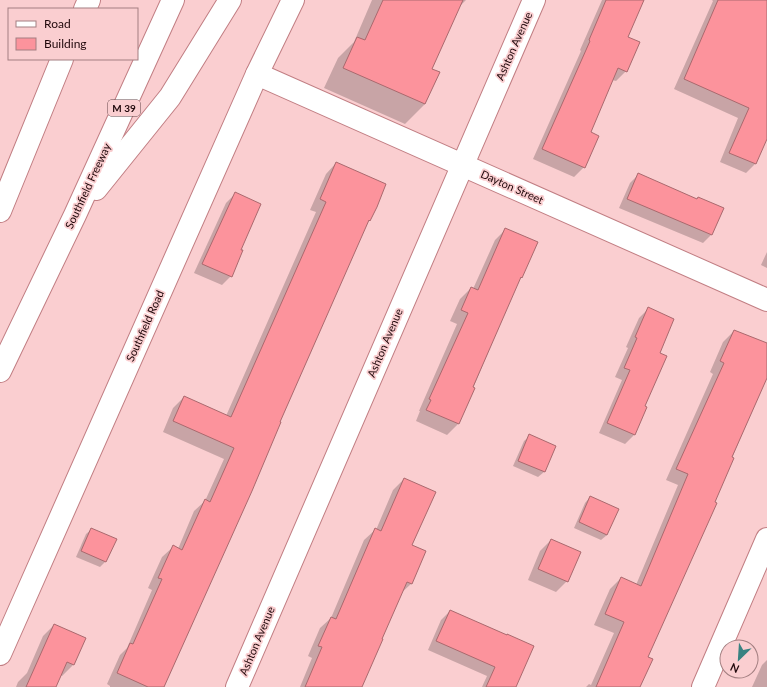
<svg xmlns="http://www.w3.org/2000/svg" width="767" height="687" font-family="Lato,sans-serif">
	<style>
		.shadow { fill: #0003 }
		.building { fill: #fc939c; stroke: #aa696e }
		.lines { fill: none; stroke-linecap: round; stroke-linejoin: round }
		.street-casing { stroke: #c17e83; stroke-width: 24 }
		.secondary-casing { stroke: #c17e83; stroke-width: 24 }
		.highway-casing { stroke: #c17e83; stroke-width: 24 }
		.street { stroke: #fff; stroke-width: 22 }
		.secondary { stroke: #fff; stroke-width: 22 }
		.highway { stroke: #fff; stroke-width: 22 }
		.labels { text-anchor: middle; stroke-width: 3.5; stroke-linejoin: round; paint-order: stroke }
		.shield { fill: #faced0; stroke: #614346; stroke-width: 1 }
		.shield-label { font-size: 10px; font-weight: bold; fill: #20080b }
		.street-label { font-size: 11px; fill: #20080b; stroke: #faced0 }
	</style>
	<rect width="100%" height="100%" fill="#faced0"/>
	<g class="shadow">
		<path d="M372,0H466L458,8L431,70L438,73L425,104L405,124L324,88L338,58L354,42Z"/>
		<path d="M602,0H643L627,38L626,71L616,81L612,80L589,133L584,167L574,177L533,159L581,51L580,50Z"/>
		<path d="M712,0H767V137L755,164L746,173L720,162L738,118L674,89L713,1Z"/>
		<path d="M336,163L370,220L366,224L164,687H110V686L107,684L120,655L127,648L152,590L148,588L162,557L173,547L178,549L194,511L205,501L224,459L163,432L173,408L184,397L226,416L316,212L310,210L326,174Z"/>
		<path d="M638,175L697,200L723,209L711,235L703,243L619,208L630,183Z"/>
		<path d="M235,194L240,250L231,276L222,285L194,273L226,203Z"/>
		<path d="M506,229L522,277L518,281L458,424L447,435L416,421L420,411H419L457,324L450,321L460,299L471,288L473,289L495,240Z"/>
		<path d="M767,252V268L761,265Z"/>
		<path d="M648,309L659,353L643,407L646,408L634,435L625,444L599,433L622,380L615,377L628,348L626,347L639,318Z"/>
		<path d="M734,331L767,344V376L647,657L639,687H586L589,684L591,685L614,633L594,625L610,589L621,578L636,585L678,485L666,480L713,374L710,372L723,342Z"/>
		<path d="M530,436L555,447L544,472L538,477L513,466L524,441Z"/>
		<path d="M404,479L411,545L425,552L411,584L400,594L350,687H300L312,658L308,656L320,628L331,618L364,540L375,530H376L393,490Z"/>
		<path d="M590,497L607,535L601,540L574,528L585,503Z"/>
		<path d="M92,529L105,562L100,567L76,557L86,534Z"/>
		<path d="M551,540L567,581L556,592L528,580L540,551Z"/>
		<path d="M450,611L529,645L510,687H482L487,676L428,650L441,620Z"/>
		<path d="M54,625L73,665L62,676L60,675L55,687H16L18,682L27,673L43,636Z"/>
		<path d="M767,660V687H752L762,665Z"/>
	</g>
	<g class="building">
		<path d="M383,0H463L432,69L440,72L425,104L343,68L357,37L365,40Z"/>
		<path d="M606,0H644L628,37L640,42L627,72L618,68L591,132L599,136L585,168L542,149L590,41L589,40Z"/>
		<path d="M718,0H767V139L756,164L729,153L749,108L684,79Z"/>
		<path d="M336,162L386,184L377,207L370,221L369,220L280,422H281L252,491L164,687H148L117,673L130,643L133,644L162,579L158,578L173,545L182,550L205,499L210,502L234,448L173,421L184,396L231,417L326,202L320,199Z"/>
		<path d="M638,173L697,199L698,197L724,208L712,235L627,199Z"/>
		<path d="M235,192L261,204L241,250H243L232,277L202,264Z"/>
		<path d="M505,228L538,242L522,278L521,277L473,387L475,388L459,424L426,410L431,400L429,399L468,313L461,310L471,287L478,290Z"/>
		<path d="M648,307L674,319L660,353L667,356L645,406L647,407L635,435L607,423L630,370L624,368L637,338L635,337Z"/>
		<path d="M734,330L767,343V378L732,457L734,458L715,502L717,503L648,657L653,659L640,687H596L624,622L605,614L621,577L641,586L688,474L676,469L724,363L720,361Z"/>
		<path d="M529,434L556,446L545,472L518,461Z"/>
		<path d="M404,478L436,492L412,545L426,551L412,584L407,582L382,639H383L362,687H305L322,647L318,646L331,617L336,619L375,528L381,531Z"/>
		<path d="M590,496L619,509L607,535L579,522Z"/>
		<path d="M91,528L117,539L106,562L81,551Z"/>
		<path d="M551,539L581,552L568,582L538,569Z"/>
		<path d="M450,610L507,635V634L534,646L516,687H486L495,667L436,641Z"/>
		<path d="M54,624L86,638L74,665L67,662L56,687H26Z"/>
	</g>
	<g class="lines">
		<g class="street-casing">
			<g id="street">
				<path d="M257,74L767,300"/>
				<path d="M237,687L534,0"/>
				<path d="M703,687L767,539"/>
			</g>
		</g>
		<g class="secondary-casing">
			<path id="secondary" d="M0,654L257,74L293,0"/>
		</g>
		<g class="highway-casing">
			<g id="highway">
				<path d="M85,9L89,0"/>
				<path d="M96,189L170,97L230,0"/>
				<path d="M0,211L62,59"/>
				<path d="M0,371L75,215L173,0"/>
			</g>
		</g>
		<use href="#street" class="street"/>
		<use href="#secondary" class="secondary"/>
		<use href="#highway" class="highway"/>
	</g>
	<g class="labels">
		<rect class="shield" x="108" y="100" width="32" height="16" rx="3"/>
		<g class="shield-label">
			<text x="124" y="112">M 39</text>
		</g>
		<g class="street-label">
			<text transform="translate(514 46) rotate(-66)" y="4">Ashton Avenue</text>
			<text transform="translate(88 186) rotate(-65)" y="4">Southfield Freeway</text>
			<text transform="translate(512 187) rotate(24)" y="4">Dayton Street</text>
			<text transform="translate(145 326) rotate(-66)" y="4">Southfield Road</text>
			<text transform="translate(385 343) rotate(-67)" y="4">Ashton Avenue</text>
			<text transform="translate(257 641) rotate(-67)" y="4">Ashton Avenue</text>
		</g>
	</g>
	<rect x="8" y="8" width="130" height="52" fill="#faced0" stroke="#a37f81"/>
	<rect x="16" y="21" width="20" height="6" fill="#ffffff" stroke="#a37f81"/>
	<text x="44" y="28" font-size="12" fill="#20080b">Road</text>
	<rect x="16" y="38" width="20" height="12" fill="#fc939c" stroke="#a37f81"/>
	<text x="44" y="48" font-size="12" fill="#20080b">Building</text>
	<g transform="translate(739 659) rotate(205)"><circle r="19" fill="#faced0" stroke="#a37f81"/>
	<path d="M0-3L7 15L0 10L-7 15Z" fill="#398281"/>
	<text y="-6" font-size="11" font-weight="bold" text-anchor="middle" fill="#20080b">N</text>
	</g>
</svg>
